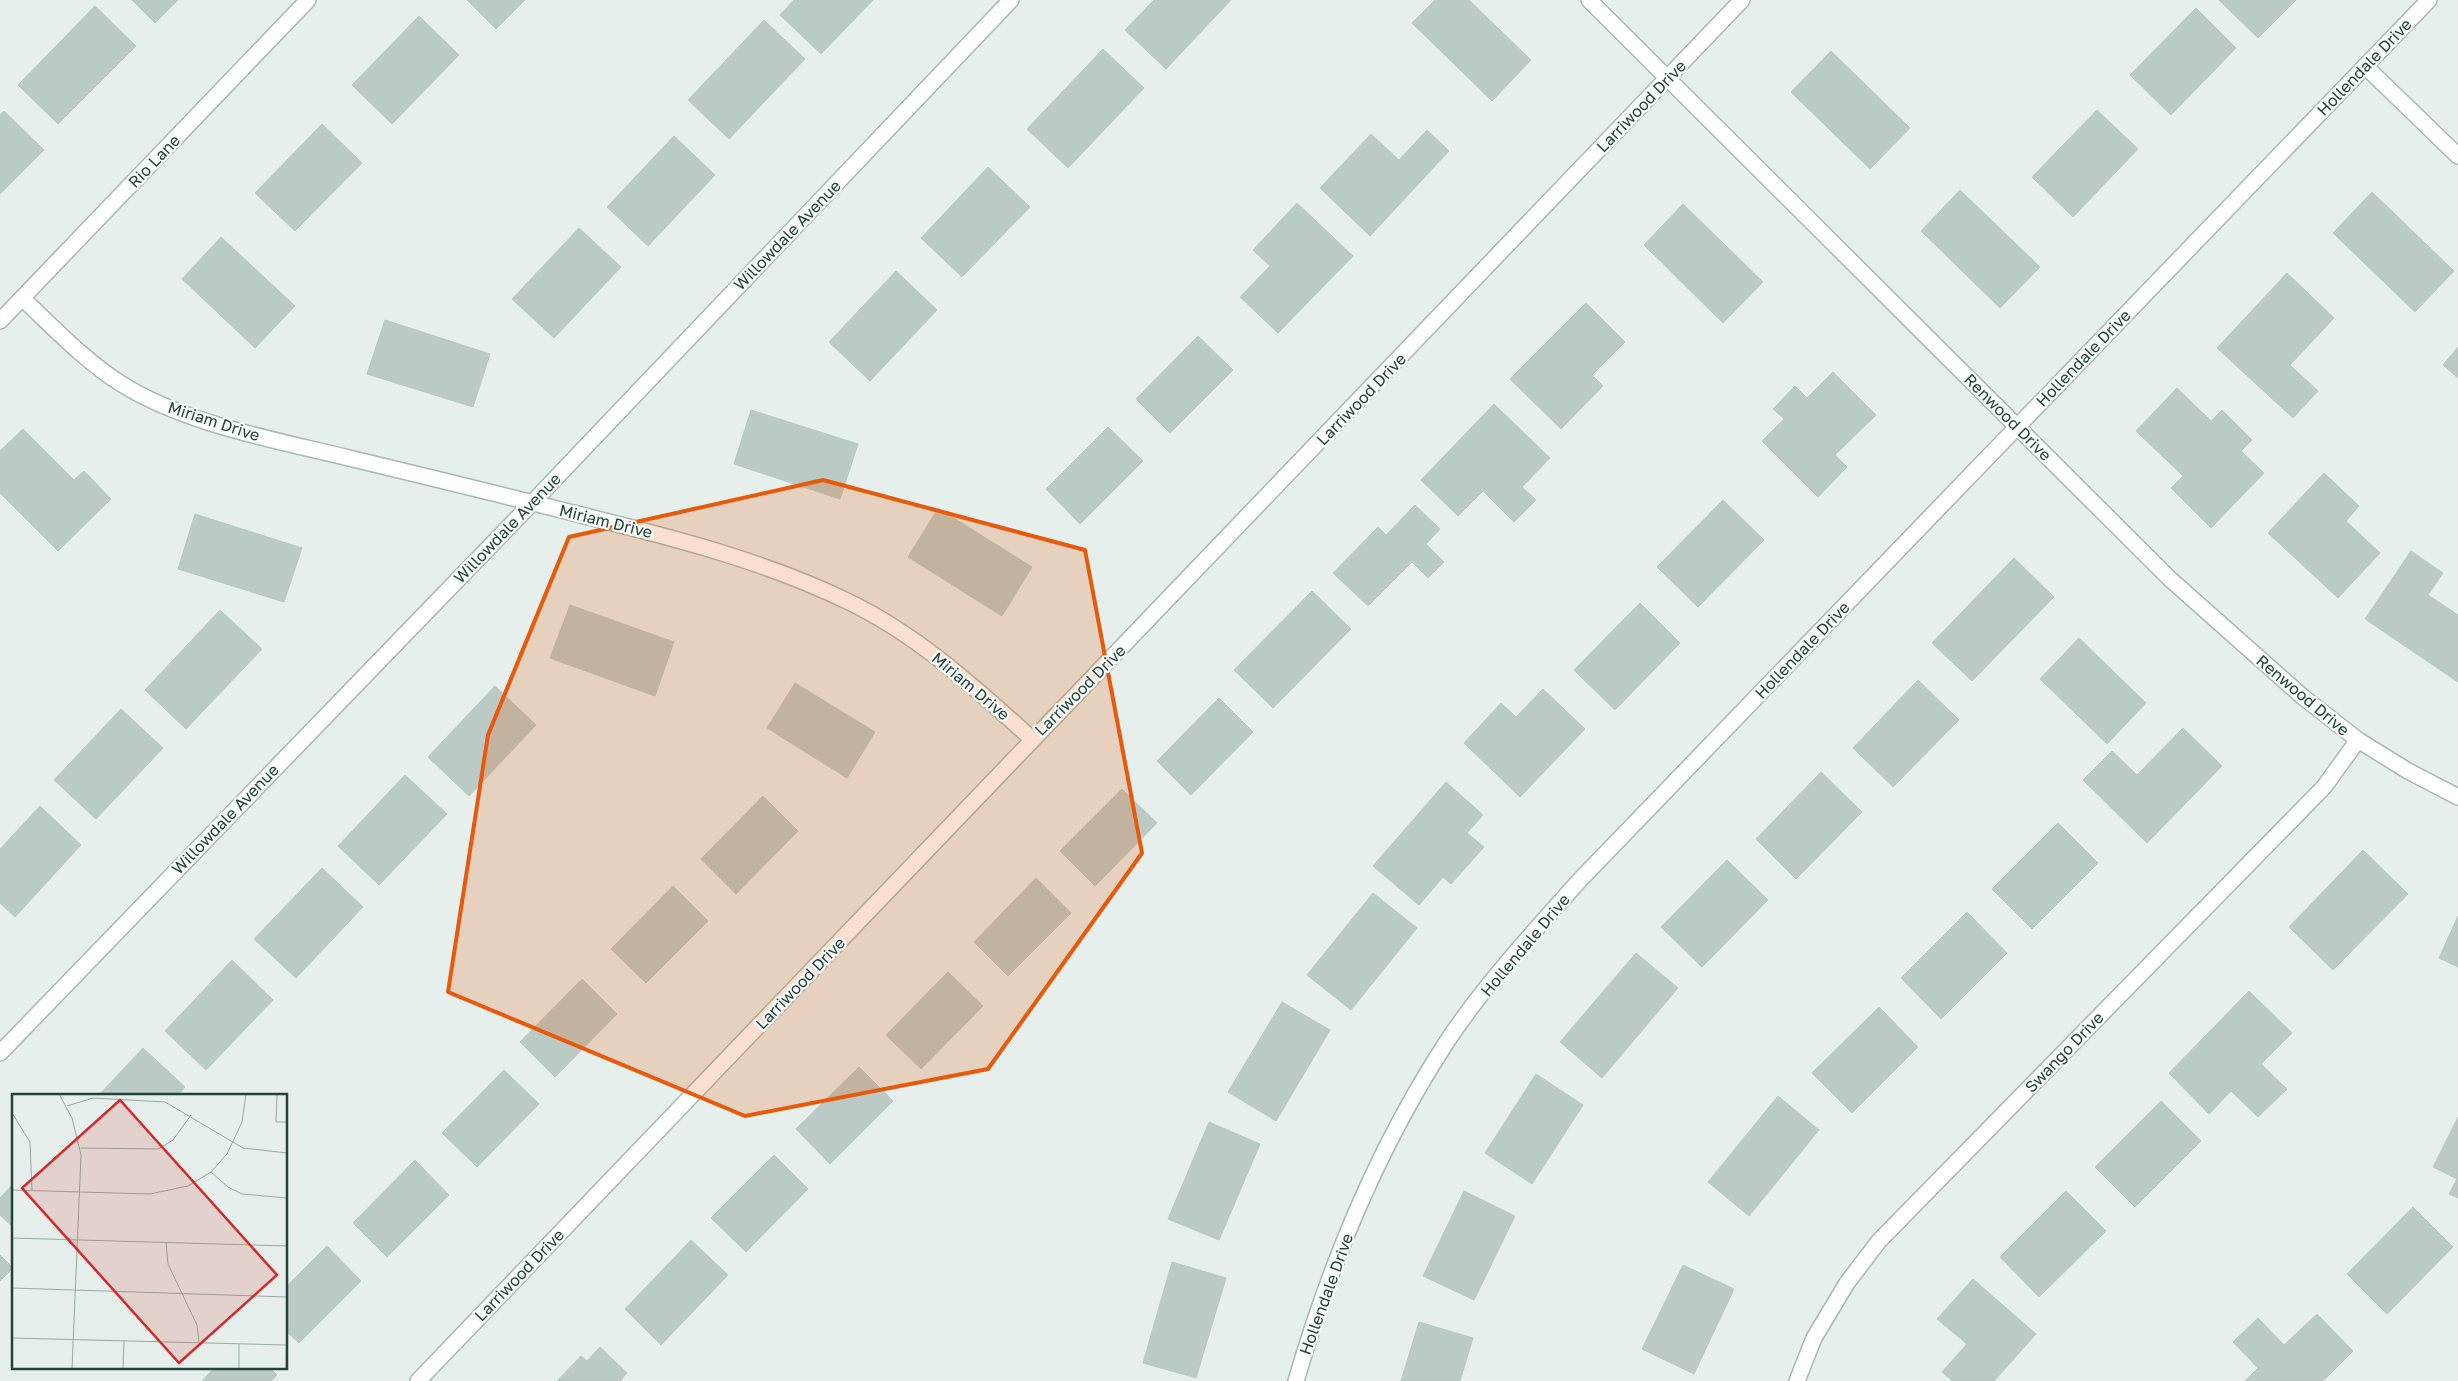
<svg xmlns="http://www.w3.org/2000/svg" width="2458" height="1381" font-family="'Golos Text',sans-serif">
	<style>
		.building { fill: #bbcac4; stroke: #b8c9c2 }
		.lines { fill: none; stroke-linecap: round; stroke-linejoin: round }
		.minor-casing { stroke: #a8b8b2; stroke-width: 18 }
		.minor { stroke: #fff; stroke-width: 15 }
		.marked { fill: #e8590c; fill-opacity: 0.2; stroke: #e8590c; stroke-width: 4; stroke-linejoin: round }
		.labels { text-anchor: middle; stroke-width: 4.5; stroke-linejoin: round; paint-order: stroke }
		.street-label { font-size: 16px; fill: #24423a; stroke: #f7fbf9 }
		.inset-road { fill: none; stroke: #98aaa4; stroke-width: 1 }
		.view { fill: #d62828; fill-opacity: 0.15; stroke: #d62828; stroke-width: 2.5 }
		.inset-edge { fill: none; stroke: #24423a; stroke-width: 2.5 }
	</style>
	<rect width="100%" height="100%" fill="#e6efeb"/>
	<g class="building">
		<path d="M132,0H178L155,23Z"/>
		<path d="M467,0H525L496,29Z"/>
		<path d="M794,0H873L821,54L780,15Z"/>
		<path d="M1154,0H1231L1166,69L1125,30Z"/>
		<path d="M1435,0H1469L1531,60L1492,101L1412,23Z"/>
		<path d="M2219,0H2296L2258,38Z"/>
		<path d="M95,6L136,46L58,124L18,85Z"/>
		<path d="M2196,8L2236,48L2171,115L2130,75Z"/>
		<path d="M419,16L459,55L392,124L352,85Z"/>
		<path d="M764,20L805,59L729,139L688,100Z"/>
		<path d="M1103,49L1144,88L1068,168L1027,129Z"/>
		<path d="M1831,51L1910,128L1870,169L1791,92Z"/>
		<path d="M2097,110L2138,149L2073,217L2032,177Z"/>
		<path d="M4,111L44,150L0,194V115Z"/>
		<path d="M322,124L362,163L295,231L255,193Z"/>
		<path d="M1427,130L1449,151L1370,236L1320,188L1371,134L1399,160Z"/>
		<path d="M674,136L715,175L648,246L607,207Z"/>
		<path d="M988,167L1030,207L962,277L921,238Z"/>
		<path d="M1960,190L2040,267L2000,308L1921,231Z"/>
		<path d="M2372,192L2454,271L2415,312L2333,233Z"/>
		<path d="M1297,203L1353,256L1278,333L1240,297L1270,266L1253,250Z"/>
		<path d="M1683,204L1763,282L1723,323L1644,245Z"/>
		<path d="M579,228L621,267L554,338L512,299Z"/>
		<path d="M221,237L295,306L255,348L182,279Z"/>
		<path d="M896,271L937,310L870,381L829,342Z"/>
		<path d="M2287,273L2334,318L2290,365L2318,391L2293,418L2217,348Z"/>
		<path d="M1586,303L1625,342L1592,375L1603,386L1561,429L1510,379Z"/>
		<path d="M385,320L490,354L473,407L367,374Z"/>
		<path d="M1198,336L1233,370L1170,433L1136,399Z"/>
		<path d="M2458,347V378L2443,365Z"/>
		<path d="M1833,372L1876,415L1835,455L1847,467L1818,497L1762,441L1784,419L1773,409L1795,386L1807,398Z"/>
		<path d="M2177,388L2211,421L2222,410L2252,440L2241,451L2264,473L2211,528L2171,488L2183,476L2136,431Z"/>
		<path d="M1494,404L1550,458L1522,487L1536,500L1514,522L1483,491L1458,516L1421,480Z"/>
		<path d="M751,410L858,444L840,499L734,464Z"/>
		<path d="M1108,427L1143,461L1080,524L1046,489Z"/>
		<path d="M23,429L74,480L84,471L111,499L58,551L0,493V451Z"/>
		<path d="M2324,473L2359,506L2346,521L2380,553L2338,598L2268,533Z"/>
		<path d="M1723,500L1764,540L1698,607L1657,567Z"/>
		<path d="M1415,505L1440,529L1426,544L1444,562L1428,578L1412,562L1368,606L1333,573L1378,527L1386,535Z"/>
		<path d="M938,508L1032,567L1002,616L908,557Z"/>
		<path d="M195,514L302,548L284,602L178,569Z"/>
		<path d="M2411,551L2443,573L2428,595L2458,615V682L2365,619Z"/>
		<path d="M2014,558L2054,597L1972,681L1932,643Z"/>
		<path d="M1312,591L1351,629L1273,708L1234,670Z"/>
		<path d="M1640,603L1680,643L1615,710L1574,670Z"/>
		<path d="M570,605L674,642L655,696L550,658Z"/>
		<path d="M220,610L262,649L186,729L145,690Z"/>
		<path d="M2079,638L2146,703L2107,744L2040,679Z"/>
		<path d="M1918,680L1959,720L1893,787L1853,748Z"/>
		<path d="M795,683L875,732L847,778L767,728Z"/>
		<path d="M495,686L536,725L469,796L428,757Z"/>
		<path d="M1543,689L1585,729L1520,797L1464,743L1501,703L1516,717Z"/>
		<path d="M1219,698L1253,732L1191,795L1157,761Z"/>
		<path d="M121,709L163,748L96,819L54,780Z"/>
		<path d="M2183,728L2222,766L2147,843L2083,780L2112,751L2137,775Z"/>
		<path d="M1821,772L1862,812L1796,879L1756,839Z"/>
		<path d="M405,775L447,814L379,885L338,846Z"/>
		<path d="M1446,782L1483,815L1467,833L1484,847L1451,884L1443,877L1419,905L1373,866Z"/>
		<path d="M1122,789L1157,823L1095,886L1060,851Z"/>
		<path d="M763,796L798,831L736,894L701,859Z"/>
		<path d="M40,806L81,845L15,917L0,903V849Z"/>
		<path d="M2058,823L2098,863L2032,929L1992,889Z"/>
		<path d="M2363,850L2408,894L2333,970L2289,927Z"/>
		<path d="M1727,860L1768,900L1702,967L1661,927Z"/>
		<path d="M322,868L363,907L296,978L254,939Z"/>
		<path d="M1036,878L1071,913L1008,976L974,942Z"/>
		<path d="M673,886L708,921L646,983L611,949Z"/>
		<path d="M1373,893L1417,928L1351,1010L1307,975Z"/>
		<path d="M1967,912L2007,953L1941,1019L1901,978Z"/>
		<path d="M2458,916V967L2439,958Z"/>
		<path d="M1636,953L1678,988L1602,1078L1560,1042Z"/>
		<path d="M232,960L273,1000L206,1070L165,1031Z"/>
		<path d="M948,972L983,1006L921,1069L886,1035Z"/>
		<path d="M582,979L617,1014L555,1077L520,1042Z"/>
		<path d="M2249,991L2292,1033L2261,1064L2287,1089L2258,1117L2231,1091L2209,1114L2169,1073Z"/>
		<path d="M1282,1002L1330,1030L1276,1121L1228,1092Z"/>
		<path d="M1879,1007L1918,1047L1852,1113L1812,1073Z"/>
		<path d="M143,1048L185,1087L178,1095H99Z"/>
		<path d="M859,1067L893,1101L830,1164L796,1129Z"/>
		<path d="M504,1070L539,1104L477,1167L442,1133Z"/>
		<path d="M1536,1074L1583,1105L1532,1184L1485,1153Z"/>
		<path d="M1778,1096L1819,1130L1749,1216L1708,1182Z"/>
		<path d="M2161,1101L2201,1141L2135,1207L2095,1167Z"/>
		<path d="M2458,1117V1198L2449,1194L2457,1179L2433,1167Z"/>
		<path d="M1209,1122L1260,1144L1219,1240L1168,1219Z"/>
		<path d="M774,1155L808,1189L746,1252L711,1218Z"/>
		<path d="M415,1160L449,1195L387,1257L353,1223Z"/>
		<path d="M14,1183V1228L0,1215V1198Z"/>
		<path d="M1464,1191L1515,1216L1474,1300L1423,1276Z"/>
		<path d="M2066,1191L2106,1231L2039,1297L2000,1257Z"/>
		<path d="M2413,1207L2453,1247L2387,1314L2347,1274Z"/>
		<path d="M691,1240L728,1275L661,1345L625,1309Z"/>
		<path d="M327,1246L361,1281L299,1343L286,1331V1287Z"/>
		<path d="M0,1255L13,1268L0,1281Z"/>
		<path d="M1172,1262L1226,1278L1196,1378L1143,1363Z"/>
		<path d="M1683,1265L1734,1289L1694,1374L1642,1349Z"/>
		<path d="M1973,1279L2036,1334L1994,1381H1952L1942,1372L1967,1344L1937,1319Z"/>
		<path d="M2317,1314L2353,1351L2323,1381H2245L2258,1368L2233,1342L2258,1318L2284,1345Z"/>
		<path d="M1419,1322L1473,1338L1460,1381H1401Z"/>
		<path d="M600,1347L627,1373L620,1381H557L581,1356L587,1361Z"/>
		<path d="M215,1367H269L277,1375L271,1381H202Z"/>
	</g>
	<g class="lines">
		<g class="minor-casing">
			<g id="minor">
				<path d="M1589,0L2170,579L2303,697L2358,740L2408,771L2458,797"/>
				<path d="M2365,66L2458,156"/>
				<path d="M22,298C53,327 84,360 120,383C184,424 276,440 349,458C428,477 507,496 585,516C674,538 764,561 847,601C918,635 974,687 1032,739"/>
				<path d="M0,321L308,0"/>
				<path d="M0,1053L532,503L1011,0"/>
				<path d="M418,1381L1742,0"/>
				<path d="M1296,1381C1331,1261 1379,1145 1448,1040C1486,983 1533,933 1578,882L2429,0"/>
				<path d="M1797,1381L1814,1338L1847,1283L1879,1241L2324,787L2358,740"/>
			</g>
		</g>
		<use href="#minor" class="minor"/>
	</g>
	<path class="marked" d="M823,480L1085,550L1142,853L988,1069L745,1116L448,992L488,735L569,537Z"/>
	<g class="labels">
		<g class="street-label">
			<text transform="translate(2364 67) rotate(-46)" y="6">Hollendale Drive</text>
			<text transform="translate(1641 106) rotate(-46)" y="6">Larriwood Drive</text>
			<text transform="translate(154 161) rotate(-46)" y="6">Rio Lane</text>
			<text transform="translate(787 235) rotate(-46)" y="6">Willowdale Avenue</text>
			<text transform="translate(2083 358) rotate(-46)" y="6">Hollendale Drive</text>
			<text transform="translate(1361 399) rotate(-46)" y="6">Larriwood Drive</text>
			<text transform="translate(2008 417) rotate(45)" y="6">Renwood Drive</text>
			<text transform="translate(214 421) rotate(18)" y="6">Miriam Drive</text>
			<text transform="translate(606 521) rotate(14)" y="6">Miriam Drive</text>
			<text transform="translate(507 528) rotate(-46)" y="6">Willowdale Avenue</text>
			<text transform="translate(1802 650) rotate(-46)" y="6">Hollendale Drive</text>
			<text transform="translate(971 686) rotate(40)" y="6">Miriam Drive</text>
			<text transform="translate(1080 690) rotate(-45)" y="6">Larriwood Drive</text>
			<text transform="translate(2303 695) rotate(40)" y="6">Renwood Drive</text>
			<text transform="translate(225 819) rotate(-46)" y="6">Willowdale Avenue</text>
			<text transform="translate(1525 945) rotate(-50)" y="6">Hollendale Drive</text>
			<text transform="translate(800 983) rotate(-46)" y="6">Larriwood Drive</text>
			<text transform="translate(2064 1052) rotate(-46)" y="6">Swango Drive</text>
			<text transform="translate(519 1275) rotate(-46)" y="6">Larriwood Drive</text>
			<text transform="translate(1326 1294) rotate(-70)" y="6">Hollendale Drive</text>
		</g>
	</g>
	<g transform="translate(12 1094)">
		<rect width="275" height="275" fill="#e6efeb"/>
		<path class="inset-road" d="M47,0L60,24L69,61L60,275M237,0H254M265,0L264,28H275M55,12L81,4L153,8L231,54L275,59M0,19L18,48L20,97M69,54L146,55L161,46L179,21M199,78L216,93L230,100L275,104M0,96L138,100L176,92L199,78L215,60L230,28L234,0M0,144L275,152M154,148L156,170L185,231L187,248M0,194L275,203M0,244L274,251M111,275L112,246M227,275V250M274,275L275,218"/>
		<path class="view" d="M108,6L265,181L167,269L10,94Z"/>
		<rect width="275" height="275" class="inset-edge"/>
	</g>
</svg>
